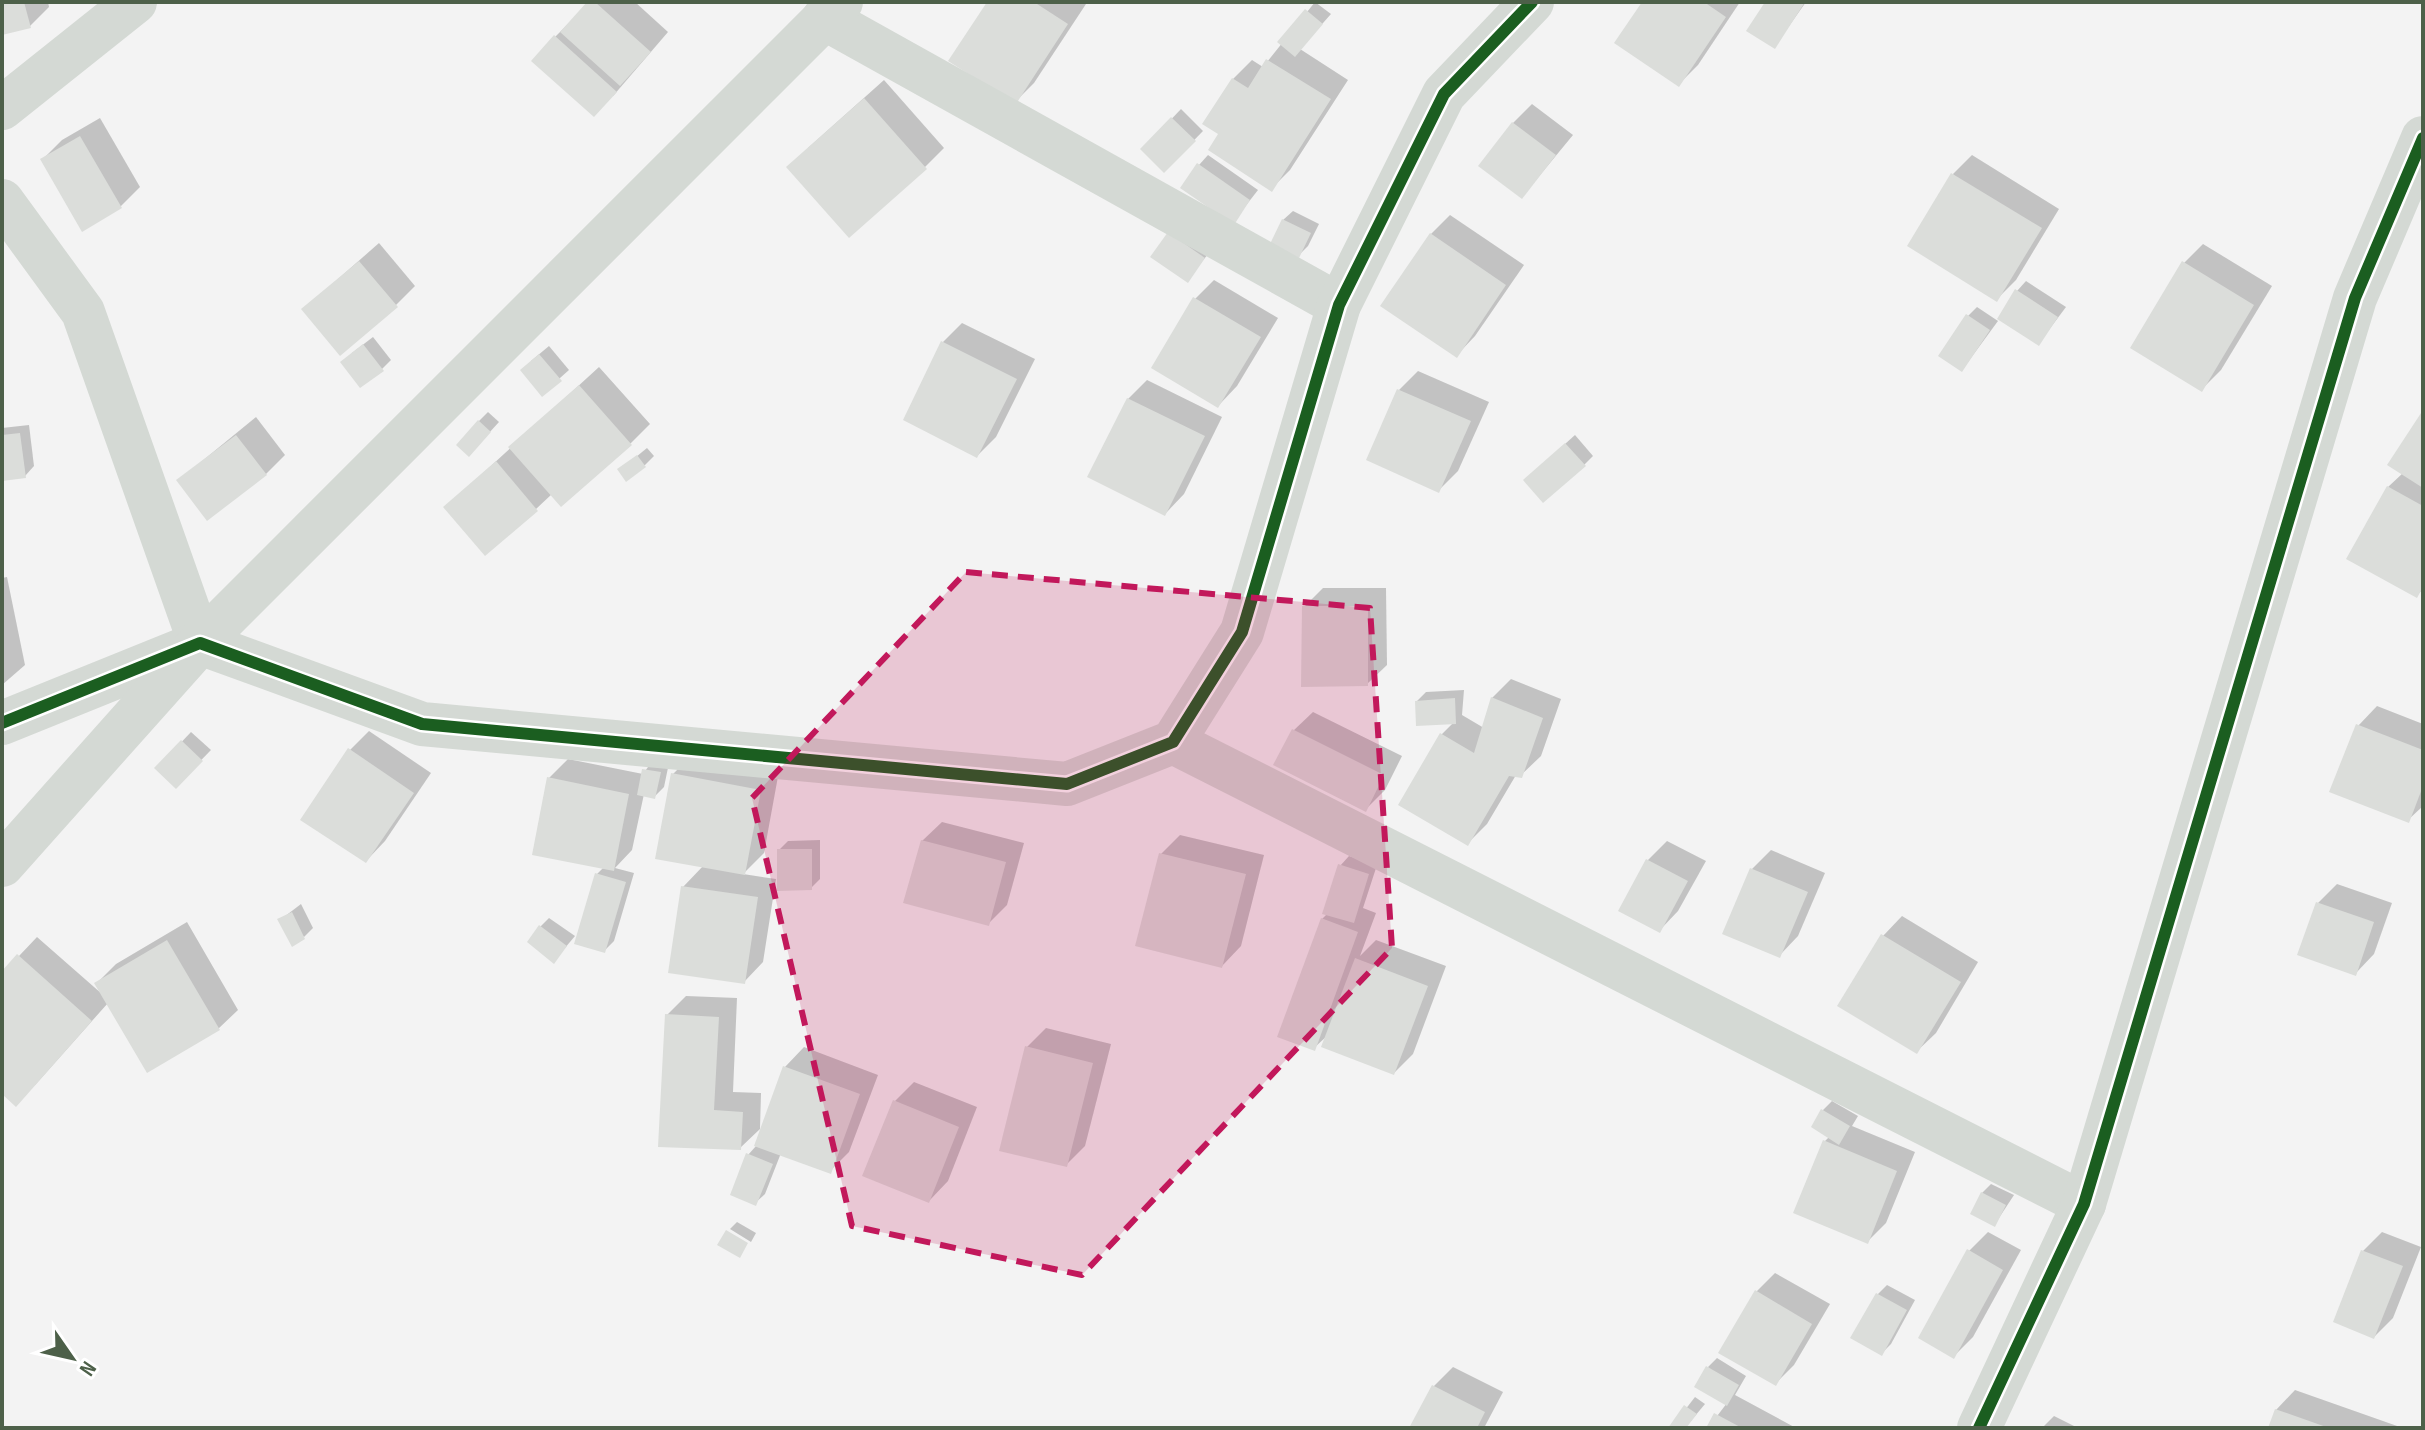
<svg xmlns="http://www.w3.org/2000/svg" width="2425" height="1430" font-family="'Sofia Sans Condensed',sans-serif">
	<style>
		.shadow { fill: #0003 }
		.building { fill: #dbddda }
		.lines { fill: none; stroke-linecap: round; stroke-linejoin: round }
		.minor { stroke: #d4d9d4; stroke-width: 44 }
		.cycleway-casing { stroke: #fff; stroke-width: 17 }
		.cycleway { stroke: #1b5e20; stroke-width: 12 }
		.marked { fill: #c2185b; fill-opacity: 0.2; stroke: #c2185b; stroke-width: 6; stroke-dasharray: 16 10; stroke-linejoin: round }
	</style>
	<rect width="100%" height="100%" fill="#f3f3f3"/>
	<g class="shadow">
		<path d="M2,2H48L49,7L30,26L2,33Z"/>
		<path d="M590,2H635L668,32L613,96L555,37Z"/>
		<path d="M989,2L1086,4L1034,83L1015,102Z"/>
		<path d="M1315,2L1331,14L1300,49L1348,80L1290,170L1271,189L1221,133L1233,79L1252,60L1263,67Z"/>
		<path d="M1644,2H1740L1698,65L1679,84Z"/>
		<path d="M1767,2H1806L1774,47Z"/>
		<path d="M884,80L944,148L925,167L808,148Z"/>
		<path d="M1532,104L1573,135L1522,197L1513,123Z"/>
		<path d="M1181,109L1203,131L1164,171L1143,149Z"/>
		<path d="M100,118L140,187L120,207L43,159L62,140Z"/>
		<path d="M1208,155L1258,190L1233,222L1199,165Z"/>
		<path d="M1972,155L2059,209L2016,280L1997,299L1953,174Z"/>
		<path d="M1293,211L1319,224L1308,246L1299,255L1283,220Z"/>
		<path d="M1450,215L1524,265L1475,336L1456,356L1431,234Z"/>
		<path d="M1170,233L1213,248L1187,280Z"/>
		<path d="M379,243L415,286L396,305L304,309Z"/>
		<path d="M2203,244L2272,286L2221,370L2202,389L2184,263Z"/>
		<path d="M1214,280L1278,318L1237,386L1218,406L1195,299Z"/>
		<path d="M2026,281L2066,307L2039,343L2017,291Z"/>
		<path d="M1977,307L1998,321L1962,370L1968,316Z"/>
		<path d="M962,323L1035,359L996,437L977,456L943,342Z"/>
		<path d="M373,337L391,360L382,369L352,353Z"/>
		<path d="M549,346L569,370L542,394L531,361Z"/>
		<path d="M599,367L650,424L631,443L552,494L536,509L446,507Z"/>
		<path d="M1418,371L1489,402L1458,471L1439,490L1399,390Z"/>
		<path d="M1147,380L1222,417L1184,494L1165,514L1128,399Z"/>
		<path d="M488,412L499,422L478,445L479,421Z"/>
		<path d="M2423,414V589L2417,595L2388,487L2403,473Z"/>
		<path d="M256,417L285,455L266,474L179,480Z"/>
		<path d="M29,425L34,466L25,476L2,479V428Z"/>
		<path d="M1575,435L1593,456L1584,465L1535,471Z"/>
		<path d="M647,448L654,456L645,465L620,470Z"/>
		<path d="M7,577L25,665L2,685V578Z"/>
		<path d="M1323,588H1386L1387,665L1367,684L1304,607Z"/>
		<path d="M1511,679L1561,699L1541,756L1521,775H1516L1487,824L1468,843L1401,805L1442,734L1454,722L1417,701L1426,692L1464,690L1462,715L1484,728L1492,698Z"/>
		<path d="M2377,706L2423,724V806L2408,820L2358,726Z"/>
		<path d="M1313,712L1402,756L1385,790L1366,809L1293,731Z"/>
		<path d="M369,731L431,773L385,841L366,861L350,750Z"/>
		<path d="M191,732L211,750L176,786L157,768Z"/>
		<path d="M692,755L779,771L764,853L743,874L776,879L763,962L744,982L683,887L704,865L673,774Z"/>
		<path d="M568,759L643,774L653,760L669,763L664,787L654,797L644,794L632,850L615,868L634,873L614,941L604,951L597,874L604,867L549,778Z"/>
		<path d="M942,822L1024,843L1007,905L988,924L922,841Z"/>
		<path d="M1180,835L1264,855L1241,946L1222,966L1161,854Z"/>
		<path d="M820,840V879L811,888L779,850L788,841Z"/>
		<path d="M1667,841L1706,861L1678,911L1659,931L1621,910L1648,860Z"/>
		<path d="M1771,850L1825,873L1798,936L1779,956L1752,869Z"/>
		<path d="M1349,856L1377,865L1363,908L1376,913L1360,956L1376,940L1446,966L1413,1054L1394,1073L1328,1035L1314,1048L1322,919L1328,913L1340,866Z"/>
		<path d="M2337,884L2392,903L2374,954L2355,974L2318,903Z"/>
		<path d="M301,904L313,928L304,937L280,920Z"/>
		<path d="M1902,916L1978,962L1936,1033L1916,1052L1883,936Z"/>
		<path d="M549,918L575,936L554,961L540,927Z"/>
		<path d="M187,922L238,1010L218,1029L108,1003L35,1085L2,1091V974L37,937L102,994L97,983L116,964Z"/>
		<path d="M686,996L737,998L733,1092L761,1093L760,1129L740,1148L660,1145L667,1015Z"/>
		<path d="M1046,1028L1111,1044L1085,1146L1066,1165L1027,1047Z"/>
		<path d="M804,1047L878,1075L849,1152L830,1171L781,1153L765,1194L755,1203L748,1155L756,1146L785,1067Z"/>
		<path d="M914,1082L977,1107L948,1181L929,1201L895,1101Z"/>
		<path d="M1832,1101L1858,1116L1852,1126L1915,1152L1886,1223L1867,1242L1825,1141L1830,1136L1823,1110Z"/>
		<path d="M1991,1184L2014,1195L1995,1224L1982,1193Z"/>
		<path d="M737,1222L756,1233L751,1242L730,1229Z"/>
		<path d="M1988,1232L2021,1250L1973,1337L1954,1356L1969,1251Z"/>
		<path d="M2382,1232L2421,1247L2393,1318L2374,1337L2335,1321L2363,1251Z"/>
		<path d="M1775,1273L1830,1304L1794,1365L1775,1384L1756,1292Z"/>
		<path d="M1887,1285L1915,1300L1891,1344L1882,1353L1878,1294Z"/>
		<path d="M1717,1358L1746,1376L1735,1395L1796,1428H1708L1727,1403L1708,1367Z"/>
		<path d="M1453,1367L1503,1392L1484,1428H1411L1434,1386Z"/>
		<path d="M2295,1390L2400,1427L2270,1428L2276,1410Z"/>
		<path d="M1695,1397L1705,1404L1685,1428H1671Z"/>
		<path d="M2054,1416L2078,1428H2042Z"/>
	</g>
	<g class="building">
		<path d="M2,2H24L31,28L2,35Z"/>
		<path d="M587,2H595L651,52L620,86L560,32Z"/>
		<path d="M987,2H1034L1068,24L1016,104L948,61Z"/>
		<path d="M1642,2H1704L1726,17L1679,87L1614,43Z"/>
		<path d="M1765,2H1805L1775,49L1746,31Z"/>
		<path d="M1305,9L1323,24L1295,57L1277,42Z"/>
		<path d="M554,35L617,92L594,117L531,61Z"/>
		<path d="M1266,59L1331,99L1272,192L1208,150L1218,134L1202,124L1232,78L1248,88Z"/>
		<path d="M864,98L927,169L849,238L786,167Z"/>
		<path d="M1171,117L1196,141L1164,173L1140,149Z"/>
		<path d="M1512,122L1556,155L1522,199L1478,166Z"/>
		<path d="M80,136L122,208L82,232L40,159Z"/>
		<path d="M1197,163L1250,200L1234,225L1180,188Z"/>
		<path d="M1951,173L2042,228L1997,302L1907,246Z"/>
		<path d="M1282,219L1311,233L1299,258L1270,244Z"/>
		<path d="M1168,232L1205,258L1188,283L1150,257Z"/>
		<path d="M1430,233L1506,285L1457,358L1380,306Z"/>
		<path d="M359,261L398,307L340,356L301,309Z"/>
		<path d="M2182,261L2254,305L2202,392L2130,348Z"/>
		<path d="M2015,289L2058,317L2039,346L1997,319Z"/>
		<path d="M1193,297L1261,337L1218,408L1151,368Z"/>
		<path d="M1966,314L1990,330L1962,372L1938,356Z"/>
		<path d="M941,341L1017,379L977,458L903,420Z"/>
		<path d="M363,344L384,371L360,388L340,362Z"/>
		<path d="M539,354L562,381L542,397L520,370Z"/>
		<path d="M579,385L632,445L561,507L508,447Z"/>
		<path d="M1397,389L1471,421L1439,493L1366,460Z"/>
		<path d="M1127,398L1205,436L1165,516L1087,477Z"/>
		<path d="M2423,410V488L2387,465Z"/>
		<path d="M478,420L491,432L469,457L456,445Z"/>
		<path d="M20,433L26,478L2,481V435Z"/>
		<path d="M236,435L267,475L207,521L176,480Z"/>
		<path d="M1565,443L1586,466L1543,503L1523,480Z"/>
		<path d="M637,455L646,467L626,482L617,469Z"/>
		<path d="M496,461L538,511L485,556L443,507Z"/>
		<path d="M2387,486L2423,506V587L2417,598L2346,559Z"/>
		<path d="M1302,606H1368V686L1301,687Z"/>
		<path d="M1491,697L1543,718L1522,778L1509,776L1468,846L1398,805L1440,733L1474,753Z"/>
		<path d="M1455,698L1456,724L1416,726L1415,701Z"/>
		<path d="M2356,724L2423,750V786L2409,823L2329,792Z"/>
		<path d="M1292,729L1384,775L1366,812L1273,765Z"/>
		<path d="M181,740L203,761L176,789L154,768Z"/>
		<path d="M348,748L414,793L366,863L300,820Z"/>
		<path d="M642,769L661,772L655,799L637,795Z"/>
		<path d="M671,773L761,790L745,875L655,859Z"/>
		<path d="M547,777L629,794L614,871L532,855Z"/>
		<path d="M921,840L1006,862L989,926L903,903Z"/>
		<path d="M777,849H812V890L777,891Z"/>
		<path d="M1159,853L1246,874L1222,968L1135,946Z"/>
		<path d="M1646,859L1688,881L1660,933L1618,911Z"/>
		<path d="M1338,864L1369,874L1354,923L1322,914Z"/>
		<path d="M1750,868L1808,892L1780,958L1722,934Z"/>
		<path d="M595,873L626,882L605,953L574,944Z"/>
		<path d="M681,886L758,897L745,984L668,973Z"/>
		<path d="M2316,902L2374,922L2356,976L2297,955Z"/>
		<path d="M292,912L305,939L292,947L277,919Z"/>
		<path d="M1321,918L1358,932L1315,1051L1277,1037Z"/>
		<path d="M539,925L567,946L554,964L527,942Z"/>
		<path d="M1881,934L1961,982L1917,1054L1837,1006Z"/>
		<path d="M167,940L220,1030L147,1073L94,983Z"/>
		<path d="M17,954L92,1021L16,1107L2,1094V971Z"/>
		<path d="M1355,958L1428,986L1394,1075L1321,1047Z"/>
		<path d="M665,1014L719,1017L714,1110L743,1112L741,1150L658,1147Z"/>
		<path d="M1025,1046L1093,1063L1067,1167L999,1151Z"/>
		<path d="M783,1066L860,1094L831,1174L754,1146Z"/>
		<path d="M893,1100L959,1127L929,1203L862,1176Z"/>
		<path d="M1821,1109L1850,1126L1839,1145L1811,1127Z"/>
		<path d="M1823,1140L1897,1171L1868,1244L1793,1213Z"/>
		<path d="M746,1153L773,1164L756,1206L730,1195Z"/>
		<path d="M1981,1192L2006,1205L1995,1227L1970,1214Z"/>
		<path d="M726,1230L748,1243L740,1258L717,1245Z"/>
		<path d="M1967,1249L2003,1270L1954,1359L1918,1338Z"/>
		<path d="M2361,1250L2403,1266L2374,1339L2333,1322Z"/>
		<path d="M1755,1290L1812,1324L1776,1386L1718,1353Z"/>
		<path d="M1876,1293L1907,1310L1882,1356L1850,1338Z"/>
		<path d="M1706,1366L1739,1385L1727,1406L1694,1387Z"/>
		<path d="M1432,1385L1485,1412L1477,1428H1409Z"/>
		<path d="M1684,1405L1697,1414L1686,1428H1668Z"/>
		<path d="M2275,1409L2329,1428H2268Z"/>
		<path d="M1714,1413L1742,1428H1706Z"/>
	</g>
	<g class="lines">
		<g class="minor">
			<path d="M824,18L1339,305"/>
			<path d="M2,108L135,2"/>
			<path d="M2,201L83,312L200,643"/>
			<path d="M2,723L200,643L422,724L1067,784L1173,742L1242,632L1339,305L1444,94L1532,2"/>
			<path d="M1173,742L2084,1204"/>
			<path d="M2,865L200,643L841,2"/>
			<path d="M1979,1428L2084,1204L2355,298L2423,138"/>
		</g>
		<g class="cycleway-casing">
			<g id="cycleway">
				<path d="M2,723L200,643L422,724L1067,784L1173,742L1242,632L1339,305L1444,94L1532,2"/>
				<path d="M1979,1428L2084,1204L2355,298L2423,138"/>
			</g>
		</g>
		<use href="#cycleway" class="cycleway"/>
	</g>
	<path class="marked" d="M966,572L1370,608L1392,948L1082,1275L852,1226L752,798Z"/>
	<rect width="2425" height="1430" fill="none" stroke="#4d6049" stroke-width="8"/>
	<g transform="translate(72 1358) rotate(124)" stroke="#ffffff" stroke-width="6" paint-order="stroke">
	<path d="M0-6L14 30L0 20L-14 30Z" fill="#4d6049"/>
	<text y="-12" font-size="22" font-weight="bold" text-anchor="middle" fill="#4d6049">N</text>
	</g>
</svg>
